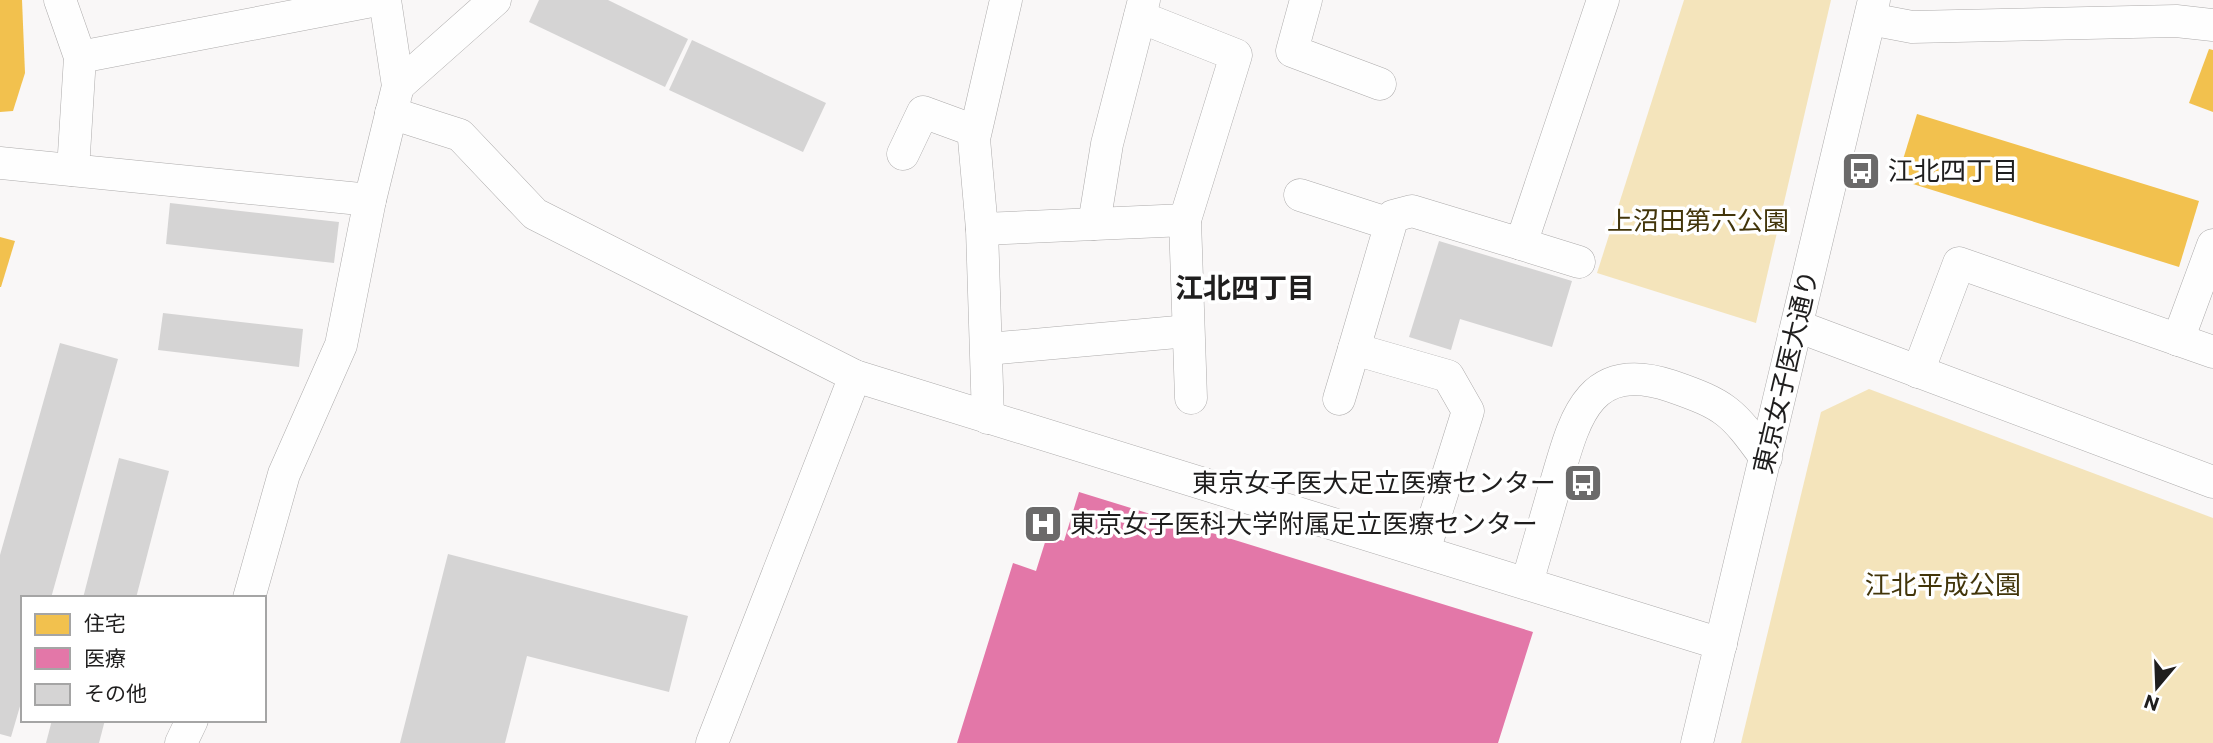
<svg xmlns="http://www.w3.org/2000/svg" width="2213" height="743" font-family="Commissioner,'Noto Sans JP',sans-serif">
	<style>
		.green { fill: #f4e4bb }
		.homes { fill: #f2c14e }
		.health { fill: #e377a8 }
		.building { fill: #d5d4d4 }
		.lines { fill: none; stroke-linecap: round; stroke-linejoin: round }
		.minor-casing { stroke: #adabab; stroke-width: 33 }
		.minor { stroke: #fefefe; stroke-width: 32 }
		.labels { text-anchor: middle; stroke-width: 7; stroke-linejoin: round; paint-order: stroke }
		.poi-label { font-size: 26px; fill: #1f1e1e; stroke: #fff; text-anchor: start }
		.park-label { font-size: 26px; fill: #42350a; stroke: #fff }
		.street-label { font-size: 26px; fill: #1f1e1e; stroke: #fff }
		.neighbourhood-label { font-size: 28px; font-weight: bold; fill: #1f1e1e; stroke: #fff }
	</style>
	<rect width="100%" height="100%" fill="#f9f7f7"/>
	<g class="green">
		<path d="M1684,0H1831L1756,323L1597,273Z"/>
		<path d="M1869,389L2213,518V743H1741L1821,412Z"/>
	</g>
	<g class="homes">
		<path d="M0,0H22L25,73L13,111L0,112Z"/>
		<path d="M2209,49L2213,50V112L2189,103Z"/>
		<path d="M1917,114L2199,201L2179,267L1897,179Z"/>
		<path d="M0,237L15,241L1,287H0Z"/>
	</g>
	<path class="health" d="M1079,492L1533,632L1498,743H957L1013,563L1036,571L1047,536L1064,541Z"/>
	<g class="building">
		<path d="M539,0H608L688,39L665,87L529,22Z"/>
		<path d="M692,40L826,103L803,152L669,90Z"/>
		<path d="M170,203L339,222L334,263L166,244Z"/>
		<path d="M1439,241L1572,281L1552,347L1460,319L1451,350L1409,337Z"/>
		<path d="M163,313L303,329L299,367L158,350Z"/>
		<path d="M60,343L118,359L51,598H23V696L11,737L0,734V555Z"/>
		<path d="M119,458L169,471L136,598H83Z"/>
		<path d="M448,554L688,616L669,692L527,656L505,743H400Z"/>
		<path d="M52,720H105L99,743H46Z"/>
	</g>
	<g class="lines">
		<g class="minor-casing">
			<g id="minor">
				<path d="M60,0L80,57L73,170"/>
				<path d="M1306,0L1292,51L1380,84"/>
				<path d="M1140,17L1236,55L1185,220L1191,398"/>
				<path d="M1870,19L1912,27L2176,21L2213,25"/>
				<path d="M80,57L377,0"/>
				<path d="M398,86L495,0"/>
				<path d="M391,113L460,135L535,214L855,376L1721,644"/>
				<path d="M903,154L923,112L975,131"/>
				<path d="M0,163L370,200"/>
				<path d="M1300,195L1390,224"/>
				<path d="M1094,224L1107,144L1144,0"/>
				<path d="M982,229L1185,220"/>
				<path d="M1521,244L1579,262"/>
				<path d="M1797,326L2213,482"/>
				<path d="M2178,340L2213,245"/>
				<path d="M988,349L1188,331"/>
				<path d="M1918,372L1959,263L2213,352"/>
				<path d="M1339,399L1354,349"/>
				<path d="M988,418L982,229L974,139L1006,0"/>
				<path d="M1424,551L1468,411L1448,376L1354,349L1393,216L1412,211L1521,244L1603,0"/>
				<path d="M1527,583C1536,551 1546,518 1555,486C1574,422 1586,358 1671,386C1726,405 1732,411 1766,458"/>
				<path d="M249,598L284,474L341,345L370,200L398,86L385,0"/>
				<path d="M181,743L192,720"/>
				<path d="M712,743L855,376"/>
				<path d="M1697,743L1874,0"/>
			</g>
		</g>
		<use href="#minor" class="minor"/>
	</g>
	<defs>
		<g id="bus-square" transform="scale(2.0125)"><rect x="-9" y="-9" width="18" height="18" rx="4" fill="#6b6a6a" stroke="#fff"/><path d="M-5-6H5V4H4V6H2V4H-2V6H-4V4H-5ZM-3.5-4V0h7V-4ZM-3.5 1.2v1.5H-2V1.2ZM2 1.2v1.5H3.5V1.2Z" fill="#fff"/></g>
		<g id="hospital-square" transform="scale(2.0125)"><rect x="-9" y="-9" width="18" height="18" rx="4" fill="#6b6a6a" stroke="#fff"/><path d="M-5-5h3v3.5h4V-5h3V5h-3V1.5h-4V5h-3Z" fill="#fff"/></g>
	</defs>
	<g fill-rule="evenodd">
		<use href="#bus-square" x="1861" y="171"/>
		<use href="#bus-square" x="1583" y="483"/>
		<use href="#hospital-square" x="1043" y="524"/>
	</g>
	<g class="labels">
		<g class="poi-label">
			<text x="1888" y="180">江北四丁目</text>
			<text x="1556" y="492" text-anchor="end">東京女子医大足立医療センター</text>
			<text x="1070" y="533">東京女子医科大学附属足立医療センター</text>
		</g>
		<g class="park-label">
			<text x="1698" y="230">上沼田第六公園</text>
			<text x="1943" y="594">江北平成公園</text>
		</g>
		<g class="street-label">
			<text transform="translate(1786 372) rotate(-77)" y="9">東京女子医大通り</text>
		</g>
		<g class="neighbourhood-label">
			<text x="1245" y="298">江北四丁目</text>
		</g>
	</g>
	<rect x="21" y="596" width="245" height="126" fill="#ffffff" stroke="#a5a5a5" stroke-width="2"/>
	<rect x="35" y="614" width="35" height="21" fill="#f2c14e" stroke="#a5a5a5" stroke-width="2"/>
	<text x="84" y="631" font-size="21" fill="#1f1e1e">住宅</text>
	<rect x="35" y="648" width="35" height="21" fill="#e377a8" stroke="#a5a5a5" stroke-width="2"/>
	<text x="84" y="666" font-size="21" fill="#1f1e1e">医療</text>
	<rect x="35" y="684" width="35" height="21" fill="#d5d4d4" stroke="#a5a5a5" stroke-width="2"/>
	<text x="84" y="701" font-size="21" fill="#1f1e1e">その他</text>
	<g transform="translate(2157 687) rotate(199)" stroke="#ffffff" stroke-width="5" paint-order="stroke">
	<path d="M0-5L12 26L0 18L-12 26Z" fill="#1f1e1e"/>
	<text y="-10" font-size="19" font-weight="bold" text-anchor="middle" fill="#1f1e1e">N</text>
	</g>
</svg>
